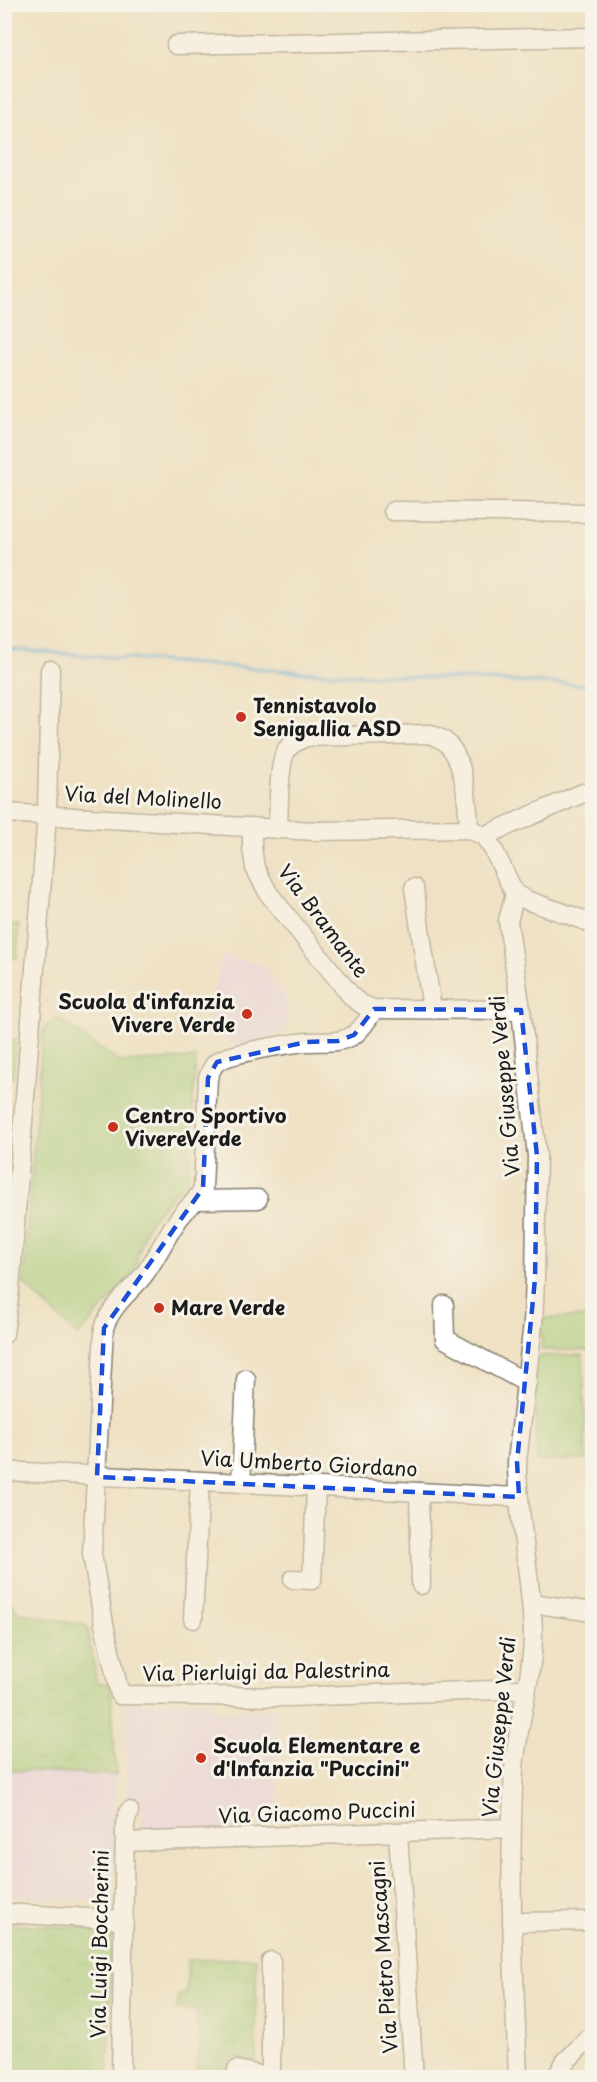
<svg xmlns="http://www.w3.org/2000/svg" width="597" height="2082" font-family="'Playpen Sans',sans-serif">
	<style>
		.built { fill: #e9d1ed }
		.grass { fill: #9fcf7e; stroke: #5e764d; stroke-width: 1.5 }
		.park { fill: url(#park-crowns); stroke: #5e764d; stroke-width: 1.5 }
		.lines { fill: none; stroke-linecap: round; stroke-linejoin: round }
		.stream { stroke: #67afde; stroke-width: 4 }
		.minor-casing { stroke: #867e70; stroke-width: 21 }
		.minor { stroke: #fff; stroke-width: 18 }
		.marked { fill: none; stroke: #1d4ed8; stroke-width: 4.5; stroke-dasharray: 12 8; stroke-linejoin: round }
		.poi-dot { fill: #c8321e; stroke: #f7f3e8; stroke-width: 2 }
		.labels { text-anchor: middle; stroke-width: 6; stroke-linejoin: round; paint-order: stroke }
		.poi-label { font-size: 20px; font-weight: bold; fill: #1c1c1c; stroke: #f7f3e8; text-anchor: start }
		.street-label { font-size: 20px; fill: #1c1c1c; stroke: #f7f3e8 }
	</style>
	<defs>
		<pattern id="park-crowns" width="20" height="18" patternUnits="userSpaceOnUse" patternTransform="scale(1.5)"><rect width="20" height="18" fill="#9fcf7e"/><path d="M2 6a3 3 0 1 1 6 0M12 15a3 3 0 1 1 6 0" fill="none" stroke="#88b16c"/></pattern>
	</defs>
	<rect width="100%" height="100%" fill="#f7f3e8"/>
	<filter id="ink" filterUnits="userSpaceOnUse"><feTurbulence type="fractalNoise" baseFrequency=".0167" numOctaves="2"/><feDisplacementMap in="SourceGraphic" scale="12" xChannelSelector="R" yChannelSelector="G"/><feConvolveMatrix kernelMatrix="1 2 1 2 8 2 1 2 1" color-interpolation-filters="sRGB"/></filter>
	<filter id="wash" filterUnits="userSpaceOnUse"><feTurbulence type="fractalNoise" baseFrequency=".008" numOctaves="4" result="noise"/><feDisplacementMap in="SourceGraphic" scale="24" xChannelSelector="R" yChannelSelector="G"/><feGaussianBlur stdDeviation="1.35" result="paint"/><feColorMatrix in="noise" values="0 0 0 0 0 0 0 0 0 0 0 0 0 0 0 0 0 1.4 0 .05"/><feComposite in="paint" operator="in"/></filter>
	<g filter="url(#wash)">
		<rect width="100%" height="100%" fill="#efe1c4"/>
		<g class="built">
			<path d="M223,955L264,966L286,999L287,1031L242,1048L205,1029Z"/>
			<path d="M212,1701V1712L276,1710L279,1818L236,1819V1829L143,1832L142,1804H127L124,1704Z"/>
			<path d="M5,1770L116,1775L112,1903L5,1895Z"/>
		</g>
		<g class="grass">
			<path d="M4,924L19,925L17,958L5,957Z"/>
			<path d="M58,1018L119,1062L196,1058L187,1193L174,1192L146,1227L132,1276L78,1336L23,1283L43,1030Z"/>
			<path d="M4,1039L16,1040L13,1078L5,1077Z"/>
			<path d="M592,1317V1350H542L541,1318Z"/>
			<path d="M583,1355L586,1460L537,1461L534,1356Z"/>
		</g>
		<g class="park">
			<path d="M5,1600H10L17,1612L87,1626L97,1683L111,1685L116,1775L5,1770Z"/>
			<path d="M5,1924L112,1929L108,2077H5Z"/>
			<path d="M256,1958V2061L232,2057L228,2077H195L200,2045L195,2011L177,2008L178,1995H185L187,1984V1960Z"/>
		</g>
		<g class="lines">
			<path class="stream" d="M4,649L303,672L592,685"/>
		</g>
	</g>
	<g filter="url(#ink)">
		<g class="lines">
			<g class="minor-casing">
				<g id="minor">
					<path d="M176,45L592,37"/>
					<path d="M393,511L592,513"/>
					<path d="M4,813L315,831L469,829L484,836L493,849L515,894"/>
					<path d="M252,827V848L255,868L269,894L353,998L363,1005L374,1009L521,1010"/>
					<path d="M278,829C279,811 278,765 286,751C290,744 299,740 306,737L430,734C434,736 439,738 443,740C465,755 468,804 469,829"/>
					<path d="M484,836L583,793"/>
					<path d="M414,888L432,1009"/>
					<path d="M515,894L508,921L521,1010L537,1156L535,1279L533,1323L517,1462C517,1520 532,1576 533,1634C533,1677 517,1725 514,1769C508,1872 514,1975 518,2078"/>
					<path d="M515,894L529,901L592,923"/>
					<path d="M374,1009C369,1018 363,1028 354,1035C340,1044 324,1041 308,1042C292,1043 229,1053 217,1062C212,1066 210,1073 208,1078L203,1188C195,1205 190,1204 180,1217C166,1235 157,1258 143,1276C129,1293 111,1306 104,1328L92,1554L104,1624L120,1695L288,1697L526,1689"/>
					<path d="M197,1200L258,1199"/>
					<path d="M444,1305L445,1339L527,1383"/>
					<path d="M4,1334L10,1289L47,815L50,670"/>
					<path d="M4,1471L519,1497"/>
					<path d="M241,1483L246,1379"/>
					<path d="M419,1492L421,1585"/>
					<path d="M293,1579L312,1580L316,1487"/>
					<path d="M532,1603L592,1612"/>
					<path d="M193,1619L200,1481"/>
					<path d="M398,1833L414,2078"/>
					<path d="M125,1842L511,1828"/>
					<path d="M4,1913L124,1920"/>
					<path d="M512,1922L592,1921"/>
					<path d="M271,2077V1961"/>
					<path d="M121,2078L125,1824L129,1811"/>
					<path d="M235,2078L237,2070L275,2078"/>
					<path d="M556,2078L565,2062L592,2035"/>
				</g>
			</g>
			<use href="#minor" class="minor"/>
		</g>
	</g>
	<path d="M0 0H597V2082H0ZM374,1009L521,1010L537,1156L535,1279L517,1462L519,1497L97,1477L104,1328L203,1188L208,1078L217,1062L306,1042L338,1041L354,1035Z" fill="#efe1c4" fill-opacity=".55" fill-rule="evenodd"/>
	<path class="marked" d="M374,1009L521,1010L537,1156L535,1279L517,1462L519,1497L97,1477L104,1328L203,1188L208,1078L217,1062L306,1042L338,1041L354,1035Z"/>
	<g class="poi-dot">
		<circle cx="241" cy="717" r="6"/>
		<circle cx="247" cy="1014" r="6"/>
		<circle cx="113" cy="1127" r="6"/>
		<circle cx="159" cy="1308" r="6"/>
		<circle cx="201" cy="1758" r="6"/>
	</g>
	<g class="labels">
		<g class="poi-label">
			<text x="253" y="713">Tennistavolo<tspan x="253" dy="23">Senigallia ASD</tspan></text>
			<text x="235" y="1009" text-anchor="end">Scuola d'infanzia<tspan x="235" dy="23">Vivere Verde</tspan></text>
			<text x="125" y="1123">Centro Sportivo<tspan x="125" dy="23">VivereVerde</tspan></text>
			<text x="171" y="1315">Mare Verde</text>
			<text x="213" y="1753">Scuola Elementare e<tspan x="213" dy="23">d'Infanzia "Puccini"</tspan></text>
		</g>
		<g class="street-label">
			<text transform="translate(143 798) rotate(3)" y="7">Via del Molinello</text>
			<text transform="translate(323 921) rotate(53)" y="7">Via Bramante</text>
			<text transform="translate(505 1086) rotate(-95)" y="7">Via Giuseppe Verdi</text>
			<text transform="translate(309 1464) rotate(3)" y="7">Via Umberto Giordano</text>
			<text transform="translate(266 1672) rotate(-1)" y="7">Via Pierluigi da Palestrina</text>
			<text transform="translate(499 1727) rotate(-84)" y="7">Via Giuseppe Verdi</text>
			<text transform="translate(317 1813) rotate(-2)" y="7">Via Giacomo Puccini</text>
			<text transform="translate(100 1944) rotate(-89)" y="7">Via Luigi Boccherini</text>
			<text transform="translate(384 1957) rotate(-94)" y="7">Via Pietro Mascagni</text>
		</g>
	</g>
	<rect width="597" height="2082" fill="none" stroke="#f7f3e8" stroke-width="24"/>
</svg>
